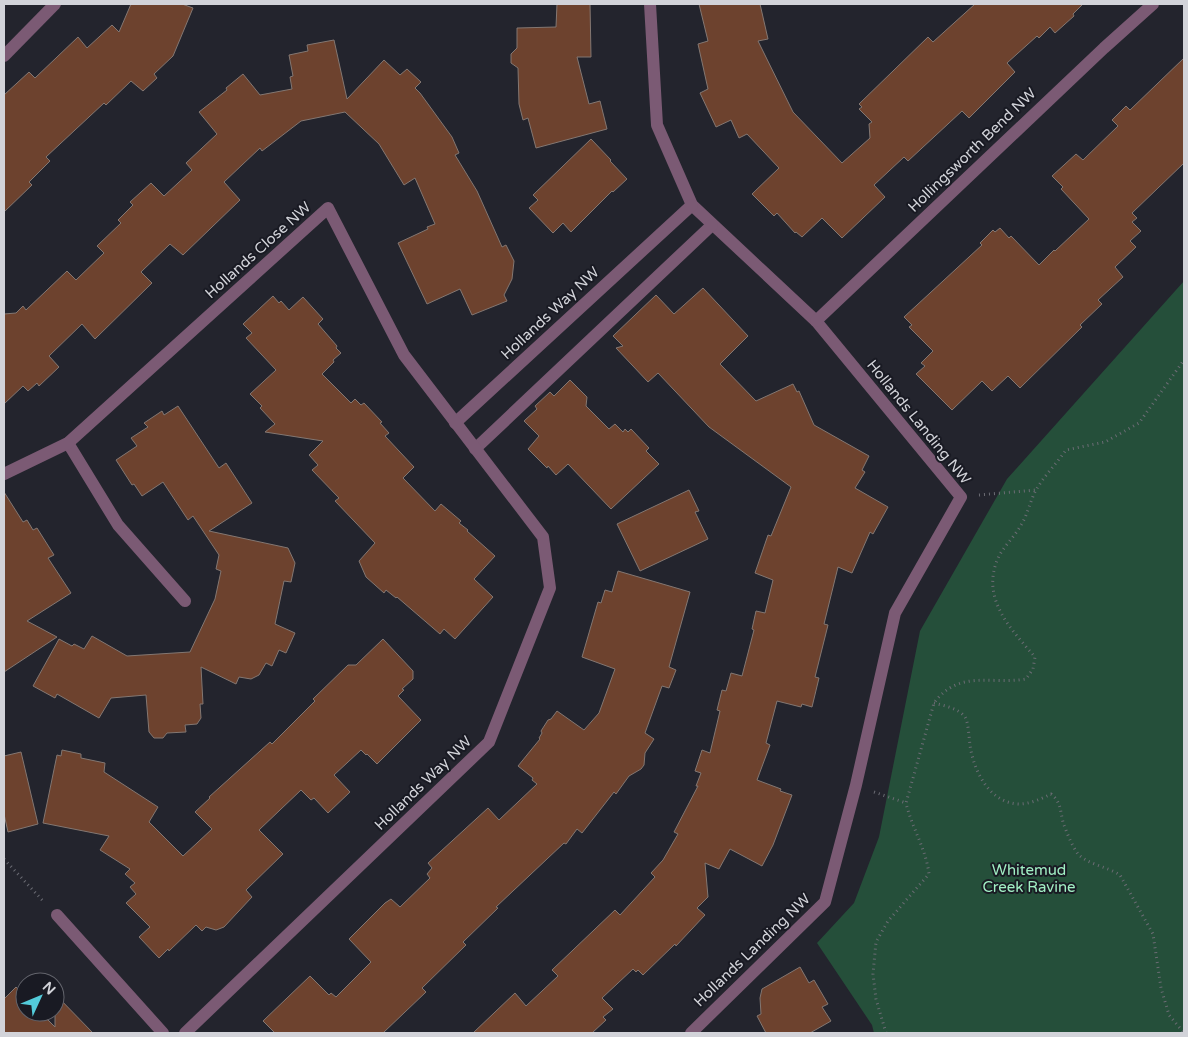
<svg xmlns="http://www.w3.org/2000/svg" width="1188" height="1037" font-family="'Varela Round',sans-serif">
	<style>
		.green { fill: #254f3a }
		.building { fill: #6d422e; stroke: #837772 }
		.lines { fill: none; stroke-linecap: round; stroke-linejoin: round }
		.path { stroke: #6b6c74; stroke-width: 3; stroke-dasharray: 1 4; stroke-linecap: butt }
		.minor { stroke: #7b5a74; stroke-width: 12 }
		.labels { text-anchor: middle; stroke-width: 4; stroke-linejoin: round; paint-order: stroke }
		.street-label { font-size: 15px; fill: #d2d3d9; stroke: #191a23 }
		.park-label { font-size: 15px; fill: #a1efc4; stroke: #191a23 }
	</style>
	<rect width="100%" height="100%" fill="#23242d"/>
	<path class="green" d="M1184,281V1033H874L872,1025L817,943L854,903L879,837L920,631L1007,479Z"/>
	<g class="building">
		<path d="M131,4H182L193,8L173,56L154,74L157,78L143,91L131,81L106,105L104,103L46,157L50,161L29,182L32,185L4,212V95L29,72L35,78L78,37L87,48L112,25L119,32Z"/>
		<path d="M557,4H590L591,57H577L589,104L600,101L607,129L536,148L528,118L523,120L519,104L518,68L511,63V54L517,48V28L556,27Z"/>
		<path d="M699,4H760L768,39L758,41L793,112L842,163L870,138L869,124L872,122L859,109L862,107L859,104L928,37L933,42L975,4H1083L1073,14L1074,16L1055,33L1050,27L1039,38L1037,36L1007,63L1015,72L969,118L962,111L908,161L904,157L874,185L885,197L842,238L822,218L802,237L796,232L795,233L777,213L774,216L752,194L779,168L747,134L739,138L731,120L716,127L700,93L708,89L698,44L708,41Z"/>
		<path d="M334,40L347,99L384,60L400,75L407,69L421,82L415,88L420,93L452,137L459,153L455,155L477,191L502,247L506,245L514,261L512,279L504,295L507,301L472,315L460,289L427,304L398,243L428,229L427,227L435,224L415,178L404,185L379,144L345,112L301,121L262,151L260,148L224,182L240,200L183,255L170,244L141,272L152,283L95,339L82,324L49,356L59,367L39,386L37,383L28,391L23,386L4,404V314L16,313L23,306L26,310L67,271L76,280L104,253L97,246L121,223L118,220L133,205L130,202L151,183L164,196L192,170L186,163L217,134L199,112L227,90L226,88L243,74L260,95L292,89L290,77L293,76L289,55L308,51L307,45Z"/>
		<path d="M1184,58V163L1132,213L1137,218L1132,222L1141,231L1130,241L1136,247L1115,267L1123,277L1098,300L1102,304L1080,325L1082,327L1020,388L1008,376L992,391L982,381L952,410L916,374L925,366L921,363L933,351L909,327L912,325L904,317L982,245L980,243L993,230L995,232L1000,228L1009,238L1011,236L1039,265L1054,250L1055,251L1089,219L1061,189L1063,187L1052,176L1076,154L1083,160L1118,126L1112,120L1126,106L1130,110Z"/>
		<path d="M591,139L611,160L610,161L627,179L613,192L612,191L571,232L563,223L553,233L529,208L538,200L533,195Z"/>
		<path d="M703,288L748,336L720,364L756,401L793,384L797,392L799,391L814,425L869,456L862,470L865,472L855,488L888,507L873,534L870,532L852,573L838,567L824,624L828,625L815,677L819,678L812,707L802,704L801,707L777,701L766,743L770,745L757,780L781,789L780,791L792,795L773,845L762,866L730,849L719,869L705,863L708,897L697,908L705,915L676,946L675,944L643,975L638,970L636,972L633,969L602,998L613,1009L603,1017L606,1020L592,1033H473L515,993L526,1006L558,976L552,970L615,910L620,915L655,877L651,873L663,860L678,834L674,832L698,786H696L701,773L695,771L702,750L710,753L720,711L717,710L722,690L726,691L731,673L742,676L754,630L752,629L756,611L765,613L773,580L755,573L768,535L771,536L791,487L709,427L658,373L648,382L616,348L623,346L613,336L656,295L674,314Z"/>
		<path d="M273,296L279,303L281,301L289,310L303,297L323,319L318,324L337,346L336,348L341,353L333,360L334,362L322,374L351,403L355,399L361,405L364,403L382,422L380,423L389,433L385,436L414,467L403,478L435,511L441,504L461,521L459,523L468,530L467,531L495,556L474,579L493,597L455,639L444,629L440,634L397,597L396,598L386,590L384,593L366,577L359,561L375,543L335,501L339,498L312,470L318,465L309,455L323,441L265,432L275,424L260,408L262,406L250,394L276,370L246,338L252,333L243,324Z"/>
		<path d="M570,380L587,397L586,406L609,429L615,424L623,432L625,429L628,432L631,429L649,448L646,451L659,464L611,509L568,464L556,475L548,466L547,468L528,449L539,436L524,421L537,409L535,406L550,392L554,396Z"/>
		<path d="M178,406L219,468L226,463L252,503L209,531L288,548L295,563L291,582L284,581L275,624L295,633L286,653L279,650L272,666L266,663L259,675L251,679L239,677L236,684L201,667L203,704H200L201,718L197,724L185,725L186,732L167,733L163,738H154L149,732L146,695L111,698L99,718L57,694L55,698L33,686L59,639L72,646L74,644L84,649L92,636L127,656L190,652L215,599L221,571L216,569L219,555L193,516L188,520L163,482L142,496L134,484L132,485L116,460L137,446L131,438L148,427L144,423L162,411L164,415Z"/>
		<path d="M689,490L699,511L695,512L708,539L640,571L617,524Z"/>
		<path d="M4,492L23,522L27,520L33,530L37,528L54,555L48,558L71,593L27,621L57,637L4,672Z"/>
		<path d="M618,571L690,592L669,667L676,670L669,688L662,686L645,733L654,739L645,753L644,765L641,769L629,776L616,794L614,792L582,833L577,829L566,844L564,843L496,907L498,908L463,942L466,945L422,988L426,992L383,1033H275L263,1021L310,976L329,995L331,993L336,997L371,962L349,939L385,903L391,899L400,907L430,878L427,874L432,868L428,863L488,808L499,820L537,784L532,780L533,778L518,766L540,739L539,738L542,733L541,731L548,720L551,719L557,711L584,730L599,713L615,669L582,657L598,602L601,603L605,590L612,592Z"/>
		<path d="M383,639L413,671V679L402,689L404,690L398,696L421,720L377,764L367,754L366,755L361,750L334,775L350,792L328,813L314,798L311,800L301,790L259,830L283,854L246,890L252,897L224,927L216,930L206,927L202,931L196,925L169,951L168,949L159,958L139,937L150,927L126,903L136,894L130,887L135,883L125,874L130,869L100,850L109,836L43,823L57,755L61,756L62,750L81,754V758L105,763L104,772L158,807L149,822L183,856L212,829L195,812L210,798L209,797L270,742L272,744L315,701L313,699L348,665H356Z"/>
		<path d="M21,752L38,824L8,832L4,814V756Z"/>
		<path d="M800,967L809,983L814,980L828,1004L822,1007L831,1021L810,1033H766L757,1016L761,1014L760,998L762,989Z"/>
		<path d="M16,987L25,996V1012H40L55,1027V994L93,1033H4V999Z"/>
	</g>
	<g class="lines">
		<g class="path">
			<path d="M979,495L1036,490"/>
			<path d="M934,703C945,706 958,708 965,717C969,723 969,743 971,751C976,775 991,803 1019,804C1030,804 1041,799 1051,794C1061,802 1060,810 1063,822C1066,831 1072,846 1078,854C1087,864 1108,867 1120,875L1153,934L1161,988L1169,1015L1184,1033"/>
			<path d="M874,792L906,803"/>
			<path d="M4,859L44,902"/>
			<path d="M886,1033L876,999L873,974L876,942L888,921L929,874C926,849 912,828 906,803L934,703C959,669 991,685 1026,679L1033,669L1035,657C1011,629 979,598 999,556C1005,545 1015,536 1021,525C1028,514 1030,501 1036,490C1044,476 1057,463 1066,450L1105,442L1139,423L1184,360"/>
		</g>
		<g class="minor">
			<path d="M650,4L657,125L692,205L816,321L961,497L895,613L856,785L825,902L691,1033"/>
			<path d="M4,56L55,4"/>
			<path d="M816,321L1104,48L1153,4"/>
			<path d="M455,423L692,205"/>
			<path d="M68,443L118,525L185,601"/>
			<path d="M475,449L712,225"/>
			<path d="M4,474L68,443L328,208L404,355L543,537L550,588L489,742L185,1033"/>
			<path d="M57,915L163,1033"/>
		</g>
	</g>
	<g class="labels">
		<g class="street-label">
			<text transform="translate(972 150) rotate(-44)" y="5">Hollingsworth Bend NW</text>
			<text transform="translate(258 250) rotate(-42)" y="5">Hollands Close NW</text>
			<text transform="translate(550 313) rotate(-43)" y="5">Hollands Way NW</text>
			<text transform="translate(919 422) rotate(51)" y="5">Hollands Landing NW</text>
			<text transform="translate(423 783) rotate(-44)" y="5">Hollands Way NW</text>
			<text transform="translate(752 950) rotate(-44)" y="5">Hollands Landing NW</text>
		</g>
		<g class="park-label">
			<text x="1029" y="875">Whitemud<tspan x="1029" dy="17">Creek Ravine</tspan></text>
		</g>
	</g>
	<rect width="1188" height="1037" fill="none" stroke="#d2d3d9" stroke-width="10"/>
	<g transform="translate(40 997) rotate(46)"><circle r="24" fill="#191a23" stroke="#63646c"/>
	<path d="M0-4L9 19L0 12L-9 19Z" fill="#53cbda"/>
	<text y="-8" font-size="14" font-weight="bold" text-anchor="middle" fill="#d2d3d9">N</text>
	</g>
</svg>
